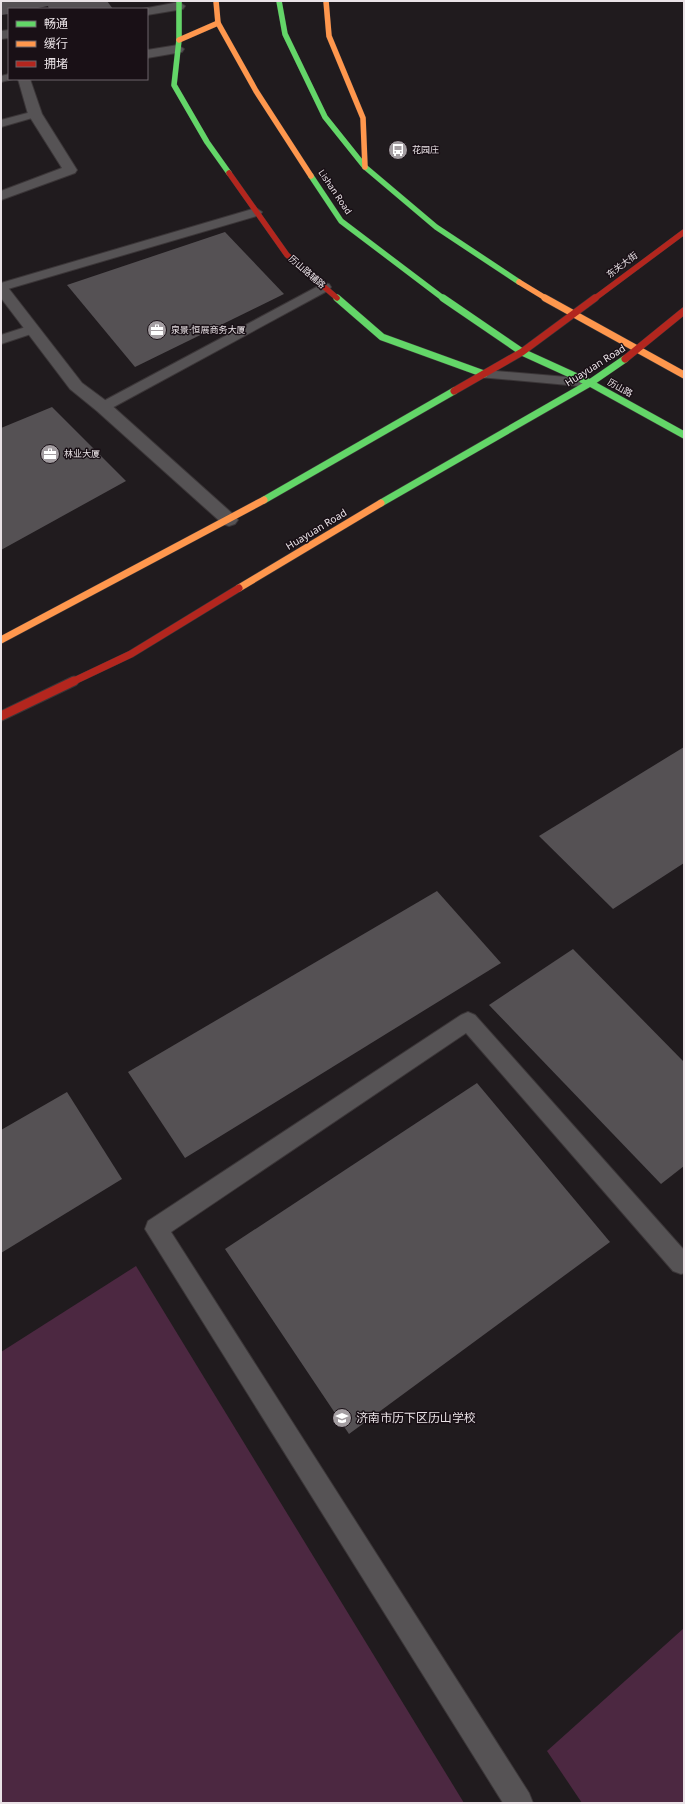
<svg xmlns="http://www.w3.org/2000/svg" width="685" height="1804" font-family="'Noto Sans','Noto Sans SC',sans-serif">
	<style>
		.green { fill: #4c2841 }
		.building { fill: #555154 }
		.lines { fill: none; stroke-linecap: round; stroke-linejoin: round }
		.lane-casing { stroke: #3b3638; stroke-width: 2 }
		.street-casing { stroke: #3b3638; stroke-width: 2 }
		.fast-far1-casing { stroke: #3b3638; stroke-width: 6 }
		.fast-casing { stroke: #3b3638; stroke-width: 8 }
		.slow-far1-casing { stroke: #3b3638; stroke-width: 6 }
		.slow-casing { stroke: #3b3638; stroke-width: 8 }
		.jam-far2-casing { stroke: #3b3638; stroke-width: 6 }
		.jam-far1-casing { stroke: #3b3638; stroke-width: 8 }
		.jam-casing { stroke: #3b3638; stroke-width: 11 }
		.lane { fill: #565355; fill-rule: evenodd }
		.street { fill: #565355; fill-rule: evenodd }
		.fast-far1 { stroke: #63d668; stroke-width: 5.5 }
		.fast { stroke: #63d668; stroke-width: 7 }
		.slow-far1 { stroke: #ff974d; stroke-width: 5.5 }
		.slow { stroke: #ff974d; stroke-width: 7 }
		.jam-far2 { stroke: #b3261e; stroke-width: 5.5 }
		.jam-far1 { stroke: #b3261e; stroke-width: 7 }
		.jam { stroke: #b3261e; stroke-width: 9 }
		.labels { text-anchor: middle; stroke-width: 3; stroke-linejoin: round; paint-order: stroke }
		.far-poi-label { font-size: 9px; fill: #eae3e7; stroke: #191016; text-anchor: start }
		.far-street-label { font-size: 9px; fill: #eae3e7; stroke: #191016 }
		.street-label { font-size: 10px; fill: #eae3e7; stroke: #191016 }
		.near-poi-label { font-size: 12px; fill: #eae3e7; stroke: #191016; text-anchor: start }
	</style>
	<rect width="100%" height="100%" fill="#201b1e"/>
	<g class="green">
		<path d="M136,1266L464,1803H1V1352Z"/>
		<path d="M684,1628V1803H582L547,1751Z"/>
	</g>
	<g class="building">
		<path d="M1,1H107L113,9H49L48,6L33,9H9V14L1,15Z"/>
		<path d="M225,232L284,294L135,367L67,285Z"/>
		<path d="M52,407L126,481L1,550V428Z"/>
		<path d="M684,747V863L613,909L539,836Z"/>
		<path d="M437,891L501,963L185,1158L128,1072Z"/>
		<path d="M573,949L684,1062V1166L661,1184L489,1005Z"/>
		<path d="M477,1083L610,1242L349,1434L225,1249Z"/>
		<path d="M67,1092L122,1179L1,1253V1130Z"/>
	</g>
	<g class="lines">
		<g class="lane-casing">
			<g id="lane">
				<path d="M9,74V79H13L1,82V76Z"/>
				<path d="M35,111L41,114L39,116L1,127V120Z"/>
				<path d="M256,208L262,212L260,215L1,291V283Z"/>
				<path d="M324,283L329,284L331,287L329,290L108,410H98L96,407L98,404Z"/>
				<path d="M32,325L37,326L39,329L37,332L1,344V335Z"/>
				<path d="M484,370L590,379L595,380L597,383L595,386L590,387L479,377L477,374L479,371Z"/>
				<path d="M468,1012L475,1015L684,1250V1273L681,1274L673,1271L466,1033L171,1232L529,1793L533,1803H503L145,1229L148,1221L461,1015Z"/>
			</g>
		</g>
		<g class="street-casing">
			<g id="street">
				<path d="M179,2L185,6L183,9L147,15V9H142Z"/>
				<path d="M9,30V38L1,39V31Z"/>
				<path d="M178,45L184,49L182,52L147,58V50Z"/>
				<path d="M18,79H30L42,114L77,170L75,173L1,200V191L62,168L28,114Z"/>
				<path d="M1,283L6,285L82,383L109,403L235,516L238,520L235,524L229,526L223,524L97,411L70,389L1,298Z"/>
			</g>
		</g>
		<g class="fast-far1-casing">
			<g id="fast-far1">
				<path d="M179,1V40L174,85L207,142L229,173"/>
				<path d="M279,1L285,34L325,117L365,167L436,227L519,282"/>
				<path d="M311,176L341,221L444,299"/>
				<path d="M337,298L338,299"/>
			</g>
		</g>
		<g class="fast-casing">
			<g id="fast">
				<path d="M337,298L382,337L484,374"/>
				<path d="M443,298L522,352L590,383L684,435"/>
				<path d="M264,500L454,391"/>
				<path d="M381,503L590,383L625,359"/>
			</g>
		</g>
		<g class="slow-far1-casing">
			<g id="slow-far1">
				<path d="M216,1L218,23L256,91L311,176"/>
				<path d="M326,1L329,36L363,118L365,167"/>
				<path d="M179,40L218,23"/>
				<path d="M519,282L547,299"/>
			</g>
		</g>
		<g class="slow-casing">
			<g id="slow">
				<path d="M545,298L684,375"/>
				<path d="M239,588L381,503"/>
				<path d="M1,640L264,500"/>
			</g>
		</g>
		<g class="jam-far2-casing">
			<g id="jam-far2">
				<path d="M229,173L287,255L337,298"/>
				<path d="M594,299L684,232"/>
			</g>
		</g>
		<g class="jam-far1-casing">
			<g id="jam-far1">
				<path d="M625,359L684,311"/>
				<path d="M454,391L522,352L595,298"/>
				<path d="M72,682L131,654L239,588"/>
			</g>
		</g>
		<g class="jam-casing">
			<path id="jam" d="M1,716L74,681"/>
		</g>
		<use href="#lane" class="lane"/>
		<use href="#street" class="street"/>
		<use href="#fast-far1" class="fast-far1"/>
		<use href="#fast" class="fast"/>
		<use href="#slow-far1" class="slow-far1"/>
		<use href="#slow" class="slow"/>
		<use href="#jam-far2" class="jam-far2"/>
		<use href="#jam-far1" class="jam-far1"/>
		<use href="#jam" class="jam"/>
	</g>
	<defs>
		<g id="bus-disc" transform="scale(1)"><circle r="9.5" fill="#a39da1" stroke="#191016"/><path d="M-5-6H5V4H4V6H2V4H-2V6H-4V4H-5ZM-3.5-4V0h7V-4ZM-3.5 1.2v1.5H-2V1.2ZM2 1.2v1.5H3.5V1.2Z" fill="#fff"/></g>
		<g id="office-disc" transform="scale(1)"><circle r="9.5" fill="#a39da1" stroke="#191016"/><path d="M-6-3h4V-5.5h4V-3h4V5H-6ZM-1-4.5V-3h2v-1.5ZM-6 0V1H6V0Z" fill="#fff"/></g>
		<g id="school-disc" transform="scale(1)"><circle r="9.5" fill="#a39da1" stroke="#191016"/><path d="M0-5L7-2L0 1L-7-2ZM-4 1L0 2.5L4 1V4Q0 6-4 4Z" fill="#fff"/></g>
	</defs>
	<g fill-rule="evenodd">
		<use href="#bus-disc" x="398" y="150"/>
		<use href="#office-disc" x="157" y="330"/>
		<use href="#office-disc" x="50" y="454"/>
		<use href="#school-disc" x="342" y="1418"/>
	</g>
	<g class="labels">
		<g class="far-poi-label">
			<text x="412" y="153">花园庄</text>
			<text x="171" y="333">泉景·恒展商务大厦</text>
			<text x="64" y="457">林业大厦</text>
		</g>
		<g class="far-street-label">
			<text transform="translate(335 192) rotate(56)" y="3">Lishan Road</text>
			<text transform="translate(622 265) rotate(-37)" y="3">东关大街</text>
			<text transform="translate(307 272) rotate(41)" y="3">历山路辅路</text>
			<text transform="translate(620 388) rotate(29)" y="3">历山路</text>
		</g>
		<g class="street-label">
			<text transform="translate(595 365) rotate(-32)" y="4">Huayuan Road</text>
			<text transform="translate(316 529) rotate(-31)" y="4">Huayuan Road</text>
		</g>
		<g class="near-poi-label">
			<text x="356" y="1422">济南市历下区历山学校</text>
		</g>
	</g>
	<rect width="685" height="1804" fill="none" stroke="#eae3e7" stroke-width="4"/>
	<rect x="8" y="8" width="140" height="72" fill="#191016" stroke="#6d646a"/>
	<rect x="16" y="21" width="20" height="6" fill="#63d668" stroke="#6d646a"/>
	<text x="44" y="28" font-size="12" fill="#eae3e7">畅通</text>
	<rect x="16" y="41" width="20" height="6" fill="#ff974d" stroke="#6d646a"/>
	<text x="44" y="48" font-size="12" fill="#eae3e7">缓行</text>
	<rect x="16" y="61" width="20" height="6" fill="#b3261e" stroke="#6d646a"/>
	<text x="44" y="68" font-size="12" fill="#eae3e7">拥堵</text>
</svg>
